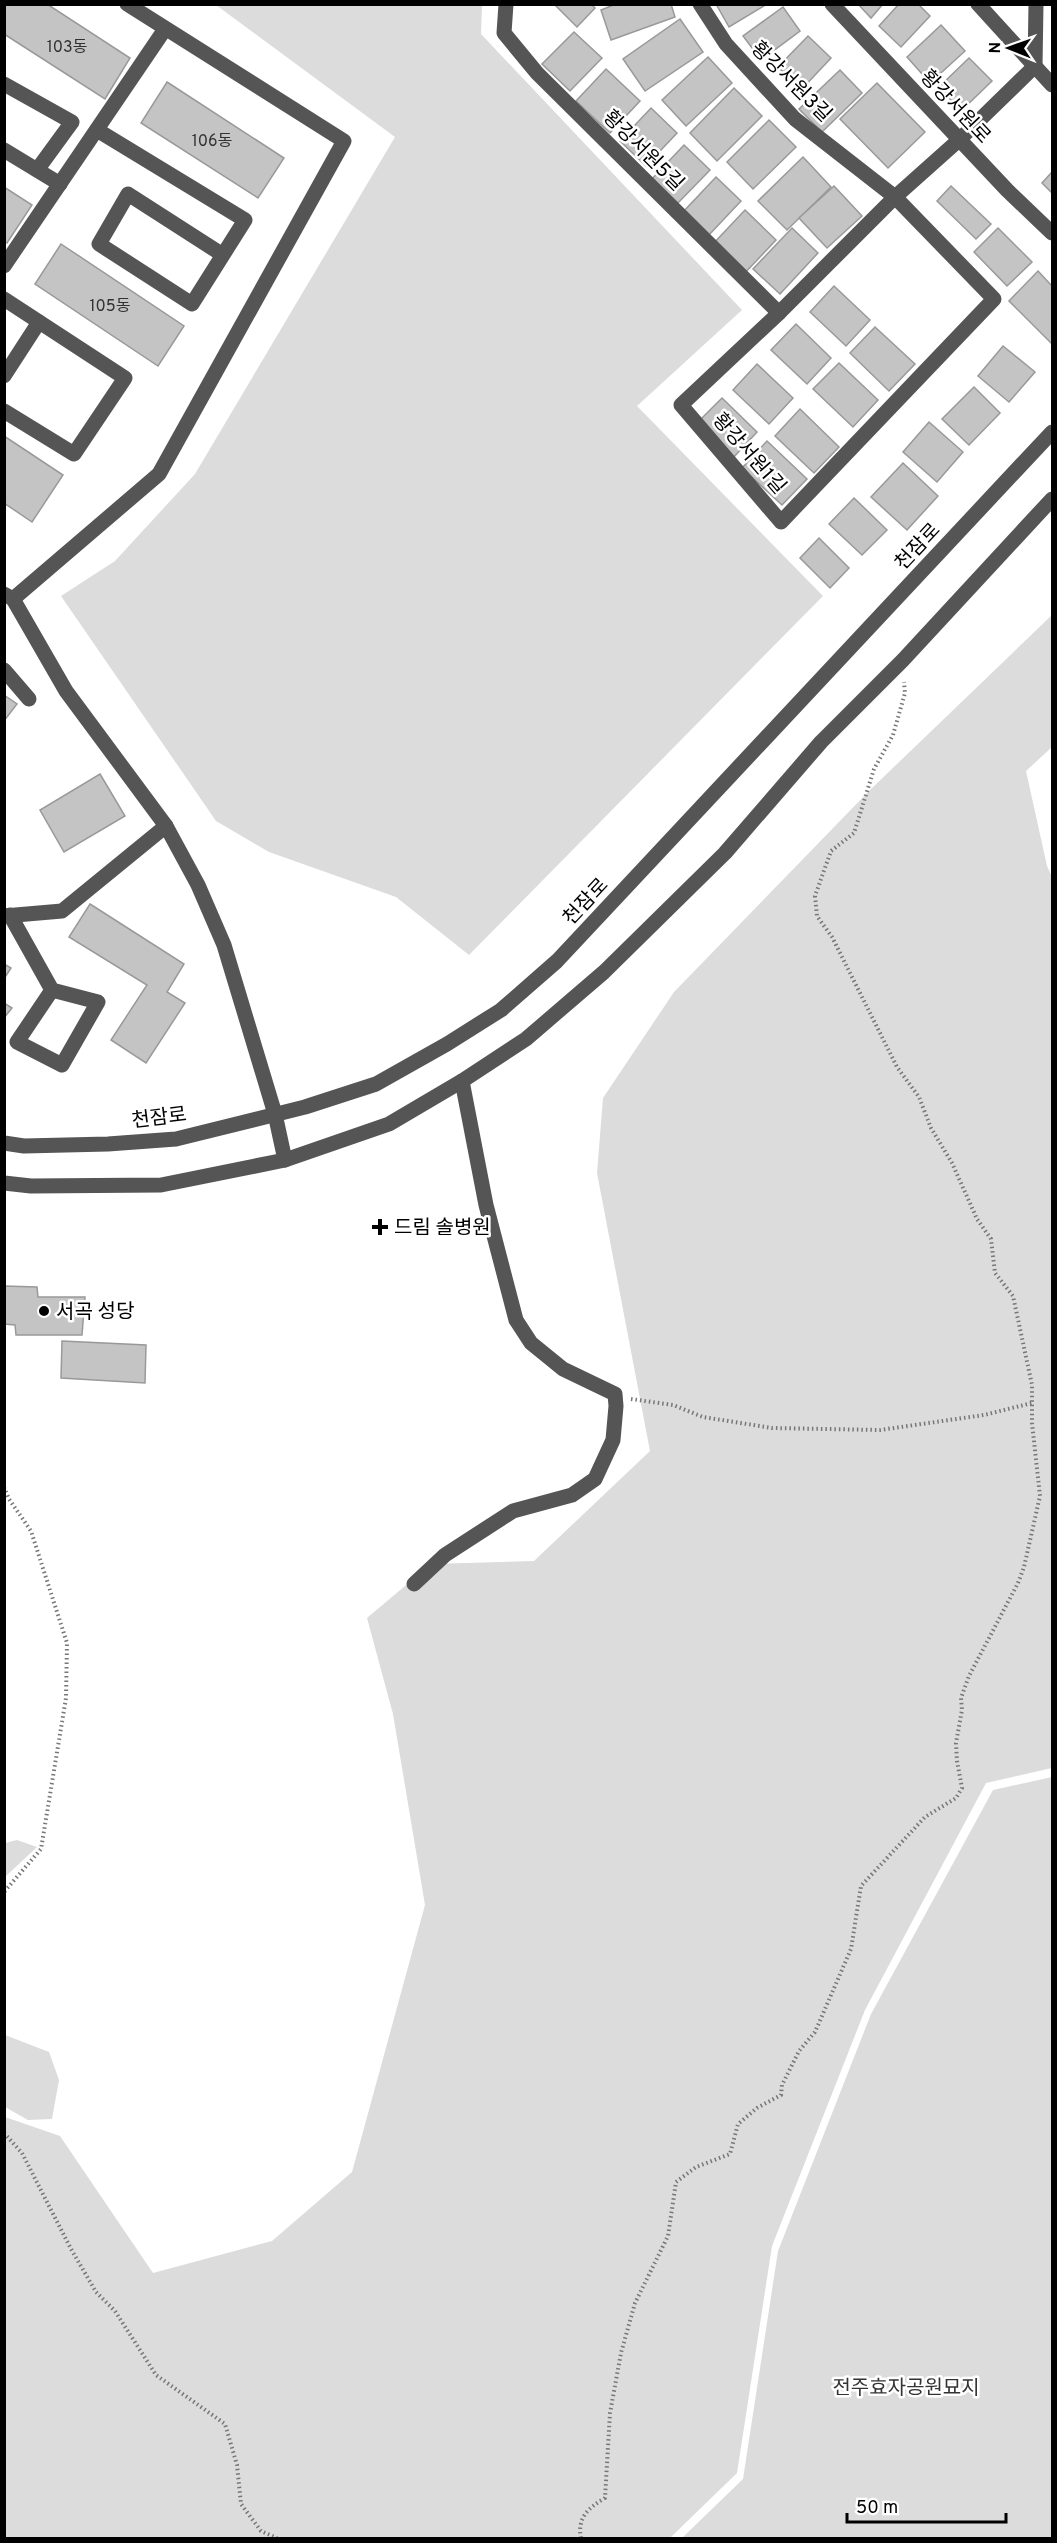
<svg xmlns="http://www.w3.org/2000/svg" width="1057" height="2543" font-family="Overpass,'Noto Sans KR',sans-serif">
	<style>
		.green { fill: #dcdcdc }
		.building { fill: #c4c4c4; stroke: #999; stroke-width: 1.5 }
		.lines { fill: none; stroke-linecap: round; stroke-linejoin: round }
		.path { stroke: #777; stroke-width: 4; stroke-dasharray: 1.5 3; stroke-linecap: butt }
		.minor { stroke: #555; stroke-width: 15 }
		.poi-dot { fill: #000; stroke: #fff; stroke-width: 2 }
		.labels { text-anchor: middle; stroke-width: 5; stroke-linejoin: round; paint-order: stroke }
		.number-label { font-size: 16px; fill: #313131 }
		.street-label { font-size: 20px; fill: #000; stroke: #fff }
		.poi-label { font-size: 20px; fill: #000; stroke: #fff; text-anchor: start }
		.park-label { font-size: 20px; fill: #333; stroke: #fff }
	</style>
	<rect width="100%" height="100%" fill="#fff"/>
	<g class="green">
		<path d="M482,5L481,34L742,310L637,406L823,596L469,955L396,897L269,852L216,821L61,596L115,561L195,474L395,137L216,5Z"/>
		<path d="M1052,615V747L1026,771L1047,866L1052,877V1768L986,1783L865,2010L772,2246L737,2473L670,2538H5V2117L60,2136L153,2273L272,2241L352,2172L425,1905L393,1714L367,1618L431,1564L534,1561L650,1451L597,1173L603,1098L674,992L870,790Z"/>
		<path d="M1052,1777V2538H682L743,2479L778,2251L871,2014L993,1790Z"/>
		<path d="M17,1840L37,1847L5,1877V1843Z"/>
		<path d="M5,2035L49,2052L59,2080L52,2119L28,2120L5,2107Z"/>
	</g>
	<g class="building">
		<path d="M4,4H47L130,58L105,99L4,34Z"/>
		<path d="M554,4H591L595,8L577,27Z"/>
		<path d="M616,4H671L675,17L611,40L601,10Z"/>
		<path d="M716,4H767L729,27Z"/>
		<path d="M858,4H883L871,18Z"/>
		<path d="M899,4H918L930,16L901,47L879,26Z"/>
		<path d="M783,7L800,31L761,60L743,36Z"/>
		<path d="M680,19L703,52L645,91L623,59Z"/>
		<path d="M941,25L965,51L930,83L907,57Z"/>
		<path d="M574,32L602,58L570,91L542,64Z"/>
		<path d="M808,36L831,58L801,90L778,67Z"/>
		<path d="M708,57L732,83L686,126L662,100Z"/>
		<path d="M969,58L992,81L961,111L939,87Z"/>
		<path d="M606,69L640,101L610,133L576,101Z"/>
		<path d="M840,70L862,93L822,132L799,109Z"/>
		<path d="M167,82L284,158L258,198L141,123Z"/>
		<path d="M877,83L925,132L888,168L840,119Z"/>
		<path d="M734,88L762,116L717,161L690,133Z"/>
		<path d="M651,108L677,133L646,166L620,141Z"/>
		<path d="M769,120L796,147L753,189L727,162Z"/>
		<path d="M684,145L710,170L676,205L650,181Z"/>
		<path d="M803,157L831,187L787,230L758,201Z"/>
		<path d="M1052,172V193L1042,183Z"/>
		<path d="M716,177L741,201L708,236L683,212Z"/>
		<path d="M834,186L862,216L827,248L799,218Z"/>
		<path d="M951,186L991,224L976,239L937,201Z"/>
		<path d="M4,187L32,205L7,243L4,241Z"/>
		<path d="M745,210L776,240L743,275L712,245Z"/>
		<path d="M792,228L818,253L780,294L753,269Z"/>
		<path d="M998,228L1032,262L1007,286L974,252Z"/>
		<path d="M61,244L184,326L158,366L35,284Z"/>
		<path d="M1038,271L1052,286V344L1009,301Z"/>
		<path d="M834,286L870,320L846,346L810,312Z"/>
		<path d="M796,324L831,358L807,384L771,350Z"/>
		<path d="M875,327L915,364L889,391L850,353Z"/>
		<path d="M1003,346L1035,372L1009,402L978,376Z"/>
		<path d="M839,363L878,400L853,427L813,389Z"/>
		<path d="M757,364L793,398L769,424L733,390Z"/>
		<path d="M974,387L1000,413L969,445L942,419Z"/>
		<path d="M722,398L757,432L733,458L697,423Z"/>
		<path d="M800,409L839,447L814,473L775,436Z"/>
		<path d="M929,422L963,452L937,482L903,452Z"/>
		<path d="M4,436L63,475L32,522L4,503Z"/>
		<path d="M767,441L807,479L782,505L742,468Z"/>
		<path d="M903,463L938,496L907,530L871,497Z"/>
		<path d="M854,498L887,530L862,555L829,524Z"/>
		<path d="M819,538L849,568L830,588L800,558Z"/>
		<path d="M4,695L17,704L4,721Z"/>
		<path d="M100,774L125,816L64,852L40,810Z"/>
		<path d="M90,904L184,964L167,992L185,1003L146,1063L111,1040L147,985L69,937Z"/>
		<path d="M4,964L11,968L4,979Z"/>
		<path d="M4,1003L12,1008L4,1018Z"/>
		<path d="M4,1286L37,1287L38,1297H85L82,1335H16L15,1325L4,1324Z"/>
		<path d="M62,1341L146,1345L145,1383L61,1378Z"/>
	</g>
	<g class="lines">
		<g class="path">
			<path d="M631,1399L673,1405L703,1417L772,1428L880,1430L984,1415L1032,1403"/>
			<path d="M4,1487L9,1499L31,1531L67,1643L66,1698L41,1849L4,1892"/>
			<path d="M4,2133L22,2153L71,2249L96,2292L115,2311L156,2375L225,2424L237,2465L241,2504L261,2531L277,2538"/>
			<path d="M581,2538C577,2518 588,2508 605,2498L610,2413L621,2353L635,2303L668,2236L676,2182L696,2167L730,2154L738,2124L757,2108L781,2095L782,2085L799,2051L815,2032L851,1949L861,1886L925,1817L956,1798L962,1788L957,1761L956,1743L962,1710L961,1698L969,1676L1018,1583L1024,1567L1040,1496L1032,1423V1385L1013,1296L995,1273L991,1239L977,1219L952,1163L931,1128L919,1097L897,1067L832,937L817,916L815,896L831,851L854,833L874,769L893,735L905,693L904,682"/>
		</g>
		<g class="minor">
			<path d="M506,4L504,33L537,73L779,313"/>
			<path d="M700,4L726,44L795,119L895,197L994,299L781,522L681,405L779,313L895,197L960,139L1035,66L1036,4"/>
			<path d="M832,4L1007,190L1052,233"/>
			<path d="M978,4L1052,85"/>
			<path d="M4,84L72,122L37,170"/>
			<path d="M97,130L245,220L192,304L99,244L128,194L223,255"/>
			<path d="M4,150L60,184"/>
			<path d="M4,266L165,29"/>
			<path d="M4,299L125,378L74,454L4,411"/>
			<path d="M4,376L39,322"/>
			<path d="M4,594L13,599L66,691L166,826L198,885L224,945L275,1114L285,1160"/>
			<path d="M13,599L159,474L344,141L127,4"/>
			<path d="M4,670L29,699"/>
			<path d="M10,915L52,990L17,1042L62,1065L98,1002L52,990"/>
			<path d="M4,916L62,911L166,826"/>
			<path d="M4,1143L24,1146L108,1144L176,1139L305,1107L376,1084L447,1044L501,1010L557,961L1052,432"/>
			<path d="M4,1183L31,1186L161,1185L285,1160L389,1124L462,1081L526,1039L604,972L725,853L821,742L903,660L1052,499"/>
			<path d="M414,1584L445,1555L513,1511L572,1495L595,1479L613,1440L616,1406L615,1394L563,1369L531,1343L516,1320L486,1205L462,1081"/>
		</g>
	</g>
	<g class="poi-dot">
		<path d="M377 1218h6v6h6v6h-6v6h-6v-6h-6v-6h6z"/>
		<circle cx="44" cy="1311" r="6"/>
	</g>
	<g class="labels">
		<g class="number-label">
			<text x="67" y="52">103동</text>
			<text x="212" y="146">106동</text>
			<text x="110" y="311">105동</text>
		</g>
		<g class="street-label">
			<text transform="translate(792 81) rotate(45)" y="7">황강서원3길</text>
			<text transform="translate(956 106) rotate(47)" y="7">황강서원로</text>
			<text transform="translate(644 150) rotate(45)" y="7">황강서원5길</text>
			<text transform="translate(750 453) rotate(49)" y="7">황강서원1길</text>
			<text transform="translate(917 546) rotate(-47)" y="7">천잠로</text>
			<text transform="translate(585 901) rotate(-47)" y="7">천잠로</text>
			<text transform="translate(159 1117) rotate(-7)" y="7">천잠로</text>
		</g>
		<g class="poi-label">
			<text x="394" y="1234">드림 솔병원</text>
			<text x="56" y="1318">서곡 성당</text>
		</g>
		<g class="park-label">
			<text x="906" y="2394">전주효자공원묘지</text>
		</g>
	</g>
	<rect width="1057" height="2543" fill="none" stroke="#000000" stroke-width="12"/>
	<g transform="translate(1009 48) rotate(271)" stroke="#ffffff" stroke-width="4.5" paint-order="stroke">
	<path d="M0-4.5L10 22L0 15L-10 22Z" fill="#000000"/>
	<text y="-9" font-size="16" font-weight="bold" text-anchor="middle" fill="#000000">N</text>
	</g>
	<path d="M847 2513v9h159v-9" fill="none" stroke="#000000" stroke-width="3"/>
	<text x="856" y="2513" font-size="18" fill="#000000" stroke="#ffffff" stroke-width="4.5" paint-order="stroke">50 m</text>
</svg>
